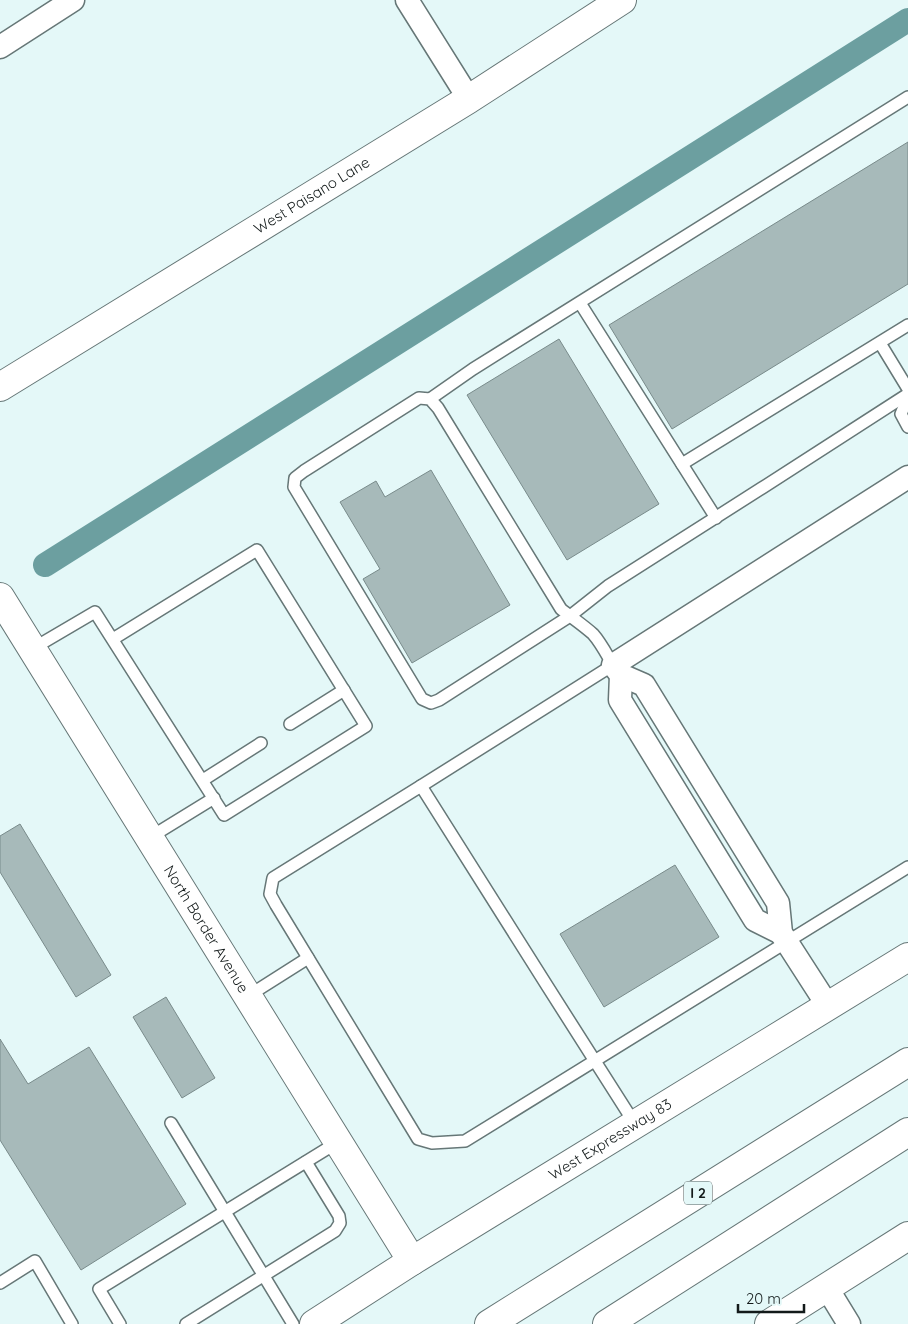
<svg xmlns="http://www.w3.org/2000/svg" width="908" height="1324" font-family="Quicksand,sans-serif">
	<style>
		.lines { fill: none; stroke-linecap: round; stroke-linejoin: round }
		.canal { stroke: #6c9fa0; stroke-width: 24 }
		.building { fill: #a7baba; stroke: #798b8b }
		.lane-casing { stroke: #677; stroke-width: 14 }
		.street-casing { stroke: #677; stroke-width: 25 }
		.secondary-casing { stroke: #677; stroke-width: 30 }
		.highway-casing { stroke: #677; stroke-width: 30 }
		.lane { stroke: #fff; stroke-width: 11 }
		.street { stroke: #fff; stroke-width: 22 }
		.secondary { stroke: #fff; stroke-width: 28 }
		.highway { stroke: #fff; stroke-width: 28 }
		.labels { text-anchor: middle; stroke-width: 4; stroke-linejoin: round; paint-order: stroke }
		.shield { fill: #e4f8f8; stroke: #525d5d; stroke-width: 1 }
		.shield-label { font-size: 14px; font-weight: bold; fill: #131a1a }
		.street-label { font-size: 15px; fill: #131a1a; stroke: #e4f8f8 }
	</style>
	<rect width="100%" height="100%" fill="#e4f8f8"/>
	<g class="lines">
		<path class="canal" d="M45,565L908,20"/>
	</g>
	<g class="building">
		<path d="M908,142V284L672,429L609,325Z"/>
		<path d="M559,339L659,504L567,560L467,395Z"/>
		<path d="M431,470L510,605L412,663L363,579L380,569L340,502L376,481L385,497Z"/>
		<path d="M20,824L111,975L76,997L0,872V836Z"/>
		<path d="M675,865L719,937L604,1007L560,934Z"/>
		<path d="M166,997L215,1078L182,1098L133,1017Z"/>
		<path d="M0,1039L28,1084L89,1047L186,1204L81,1270L0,1140Z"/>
	</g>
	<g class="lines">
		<g class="lane-casing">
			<g id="lane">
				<path d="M580,303L716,518"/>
				<path d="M880,343L908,389"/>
				<path d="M908,397L901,414L908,427"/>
				<path d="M430,399L473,369L908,97"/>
				<path d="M682,464L908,325"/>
				<path d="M32,649L95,612L224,815L366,726L257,550L113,639"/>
				<path d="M290,724L344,690"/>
				<path d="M203,780L261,743"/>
				<path d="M421,786L613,665C607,655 601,643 593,634C583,625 571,617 561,609L438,408L430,399L419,398L304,471L295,478L294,487L422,699L431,703L439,700L570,616L608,586L762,488L908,394"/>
				<path d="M149,838L214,798"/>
				<path d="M248,996L308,958"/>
				<path d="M171,1123L293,1324"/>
				<path d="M635,1124C563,1012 492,898 421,786L273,878L270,894L276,905L418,1139L432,1143L465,1141L908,867"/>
				<path d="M0,1283L35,1261L72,1324"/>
				<path d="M120,1324L99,1289L338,1142"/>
				<path d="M186,1324L335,1231L340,1223L339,1216L306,1162"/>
			</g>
		</g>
		<g class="street-casing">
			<g id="street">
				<path d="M407,0L469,99"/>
				<path d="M0,47L73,0"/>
				<path d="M621,675L620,700L755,920L781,933"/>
				<path d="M828,1006L781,933L778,903L644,685L621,675L613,665L908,477"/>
				<path d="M827,1288L849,1324"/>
			</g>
		</g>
		<g class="secondary-casing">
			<g id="secondary">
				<path id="s1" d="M0,387L469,99L622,0"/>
				<path id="s2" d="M0,597L412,1261"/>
				<path id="s3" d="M314,1324L412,1261L908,957"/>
				<path d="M769,1324L908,1236"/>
			</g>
		</g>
		<g class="highway-casing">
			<g id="highway">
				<path d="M489,1324L908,1062"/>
				<path d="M607,1324L908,1132"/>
			</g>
		</g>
		<use href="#lane" class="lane"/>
		<use href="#street" class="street"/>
		<use href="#secondary" class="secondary"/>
		<use href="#highway" class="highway"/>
	</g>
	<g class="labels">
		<rect class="shield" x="684" y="1181.5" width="28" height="23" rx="4"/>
		<g class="shield-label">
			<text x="698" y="1198">I 2</text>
		</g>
		<g class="street-label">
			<text dy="5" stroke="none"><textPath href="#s1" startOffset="366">West Paisano Lane</textPath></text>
			<text dy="5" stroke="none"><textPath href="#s2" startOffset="391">North Border Avenue</textPath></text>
			<text dy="5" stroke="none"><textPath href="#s3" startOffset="349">West Expressway 83</textPath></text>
		</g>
	</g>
	<path d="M738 1304v8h66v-8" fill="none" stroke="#131a1a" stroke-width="2.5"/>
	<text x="746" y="1304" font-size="15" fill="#131a1a" stroke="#e4f8f8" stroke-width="4" paint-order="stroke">20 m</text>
</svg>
